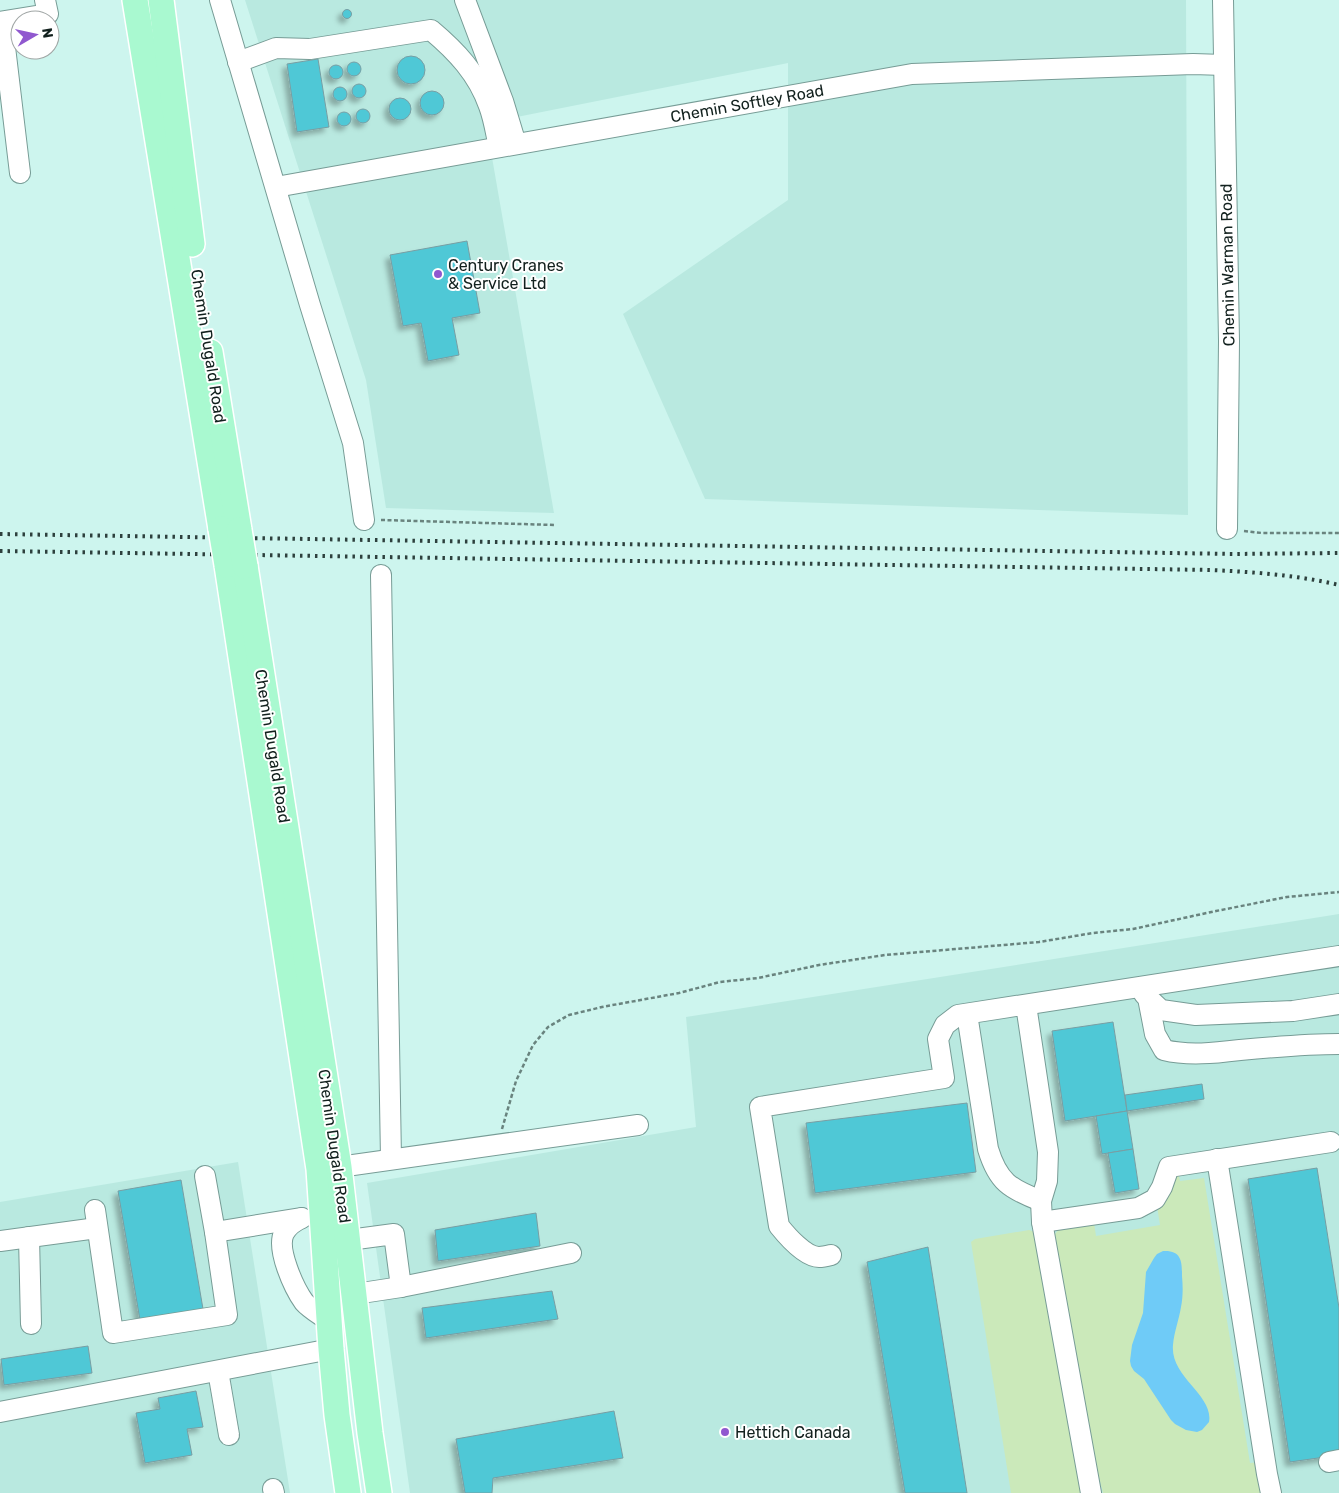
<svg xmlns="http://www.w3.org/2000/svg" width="1339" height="1493" font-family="Rubik,sans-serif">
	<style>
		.built { fill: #b9e9e0 }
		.green { fill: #cbe9ba }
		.water { fill: #6fcbf7 }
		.building { fill: #50c8d6; stroke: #789ea3; filter: url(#shadow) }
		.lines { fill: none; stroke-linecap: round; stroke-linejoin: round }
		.minor-casing { stroke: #779c96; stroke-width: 22 }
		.major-casing { stroke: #fff; stroke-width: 28 }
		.path { stroke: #69837e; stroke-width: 2.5; stroke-dasharray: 4 2.5; stroke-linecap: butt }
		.minor { stroke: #fff; stroke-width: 20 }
		.major { stroke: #a9f9d0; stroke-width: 25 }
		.rail { stroke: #2d403d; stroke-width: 4; stroke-dasharray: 2.5 5; stroke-linecap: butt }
		.major-bridge-casing { stroke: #fff; stroke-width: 28; stroke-linecap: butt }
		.major-bridge { stroke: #a9f9d0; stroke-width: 25 }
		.poi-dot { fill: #9058cf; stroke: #fff; stroke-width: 2 }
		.labels { text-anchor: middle; stroke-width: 4; stroke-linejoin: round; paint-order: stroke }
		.street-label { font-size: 16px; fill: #12211e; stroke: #fff }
		.poi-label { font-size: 16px; fill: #12211e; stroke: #fff; text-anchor: start }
	</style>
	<defs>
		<filter id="shadow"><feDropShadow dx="-4.5" dy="4.5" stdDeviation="2.5" flood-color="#0004"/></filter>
	</defs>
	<rect width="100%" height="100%" fill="#cdf5ee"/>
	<g class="built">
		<path d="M245,0H1186L1188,515L705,499L623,314L788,200V63L486,123L554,513L386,508L366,380Z"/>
		<path d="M1339,914V1493H410L367,1183L696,1127L686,1017Z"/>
		<path d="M238,1162L290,1493H0V1202Z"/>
	</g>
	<g class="green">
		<path d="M1178,1171L1180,1181L1204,1178L1250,1463L1261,1462L1265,1493H1103L1090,1443L1053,1240L1055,1234L1059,1229L1094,1223L1096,1236L1160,1225L1157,1206Z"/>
		<path d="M1029,1230L1035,1232L1083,1493H1011L971,1242L975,1239Z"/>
	</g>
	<path class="water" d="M1163,1251C1182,1250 1182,1262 1182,1276C1183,1287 1183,1297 1181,1307C1179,1320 1174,1332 1173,1345C1170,1377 1214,1395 1209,1422L1202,1430L1197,1432L1186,1430L1175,1424L1171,1420L1144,1379L1134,1371L1131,1366L1130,1361L1132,1345L1143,1313L1146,1272L1154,1258L1157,1254Z"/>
	<g class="building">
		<circle cx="347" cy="14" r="4.5"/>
		<circle cx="411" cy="70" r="14"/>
		<path d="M318,59L329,127L297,132L287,64Z"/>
		<circle cx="354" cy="69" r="7"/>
		<circle cx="336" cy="72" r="7"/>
		<circle cx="359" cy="91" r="7"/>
		<circle cx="340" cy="94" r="7"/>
		<circle cx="432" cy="103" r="12"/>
		<circle cx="400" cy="109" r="11"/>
		<circle cx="363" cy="116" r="7"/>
		<circle cx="344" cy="119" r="7"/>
		<path d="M467,241L480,313L452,318L459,355L428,361L421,323L403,326L390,255Z"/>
		<path d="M1113,1022L1127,1111L1065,1121L1052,1031Z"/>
		<path d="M1202,1084L1204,1099L1127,1111L1125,1095Z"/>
		<path d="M967,1103L976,1172L815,1193L806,1123Z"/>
		<path d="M1127,1111L1133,1149L1102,1154L1096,1116Z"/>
		<path d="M1133,1149L1139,1189L1115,1193L1108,1153Z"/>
		<path d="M1317,1168L1339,1308V1455L1290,1462L1248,1179Z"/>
		<path d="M181,1180L203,1309L140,1320L118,1191Z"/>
		<path d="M536,1213L540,1246L438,1261L435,1230Z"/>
		<path d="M928,1247L967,1493H905L867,1262Z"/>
		<path d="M552,1291L558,1319L426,1338L422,1308Z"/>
		<path d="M88,1346L92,1373L4,1385L1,1359Z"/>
		<path d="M196,1391L203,1427L187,1429L192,1455L145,1463L136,1413L160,1409L158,1398Z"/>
		<path d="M614,1411L623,1458L493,1478L492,1493H465L456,1439Z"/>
	</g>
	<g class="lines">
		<g class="minor-casing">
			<g id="minor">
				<path d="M220,0L310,305L353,443L364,520"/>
				<path d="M465,0L503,101L516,144"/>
				<path d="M1223,0L1229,341L1227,529"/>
				<path d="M0,22L48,14L45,0"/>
				<path d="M2,22L20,173"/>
				<path d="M238,62L276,48L310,49L431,30C456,51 478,74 489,106C494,119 496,134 499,147"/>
				<path d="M276,187L912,74L1193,64L1224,65"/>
				<path d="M381,575L391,1159"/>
				<path d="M1144,994L1161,1010L1196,1015L1293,1011L1339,1004"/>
				<path d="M1148,998L1155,1034L1164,1050C1188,1056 1215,1053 1240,1050C1273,1047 1306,1044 1339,1044"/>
				<path d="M1026,1005L1048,1152L1047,1181L1041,1201L1042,1222L1091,1493"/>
				<path d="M967,1014L988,1149C998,1182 1010,1189 1041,1201"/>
				<path d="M1217,1159L1267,1474L1271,1493"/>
				<path d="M339,1167L638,1125"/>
				<path d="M205,1176L215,1232"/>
				<path d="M95,1210L113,1333L227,1315L215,1232L301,1218"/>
				<path d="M302,1218C295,1221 288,1226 284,1233C276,1249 294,1288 304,1302C310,1309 321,1315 329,1321"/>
				<path d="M1042,1222L1138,1208L1155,1199L1162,1187L1169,1167L1331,1142"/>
				<path d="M29,1237L31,1324"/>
				<path d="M349,1240L394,1234L401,1287"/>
				<path d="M0,1241L97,1228"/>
				<path d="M831,1255C827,1256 823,1257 819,1257C805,1257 787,1236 779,1226L760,1107L944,1078L938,1039L945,1025L958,1015L1339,956"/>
				<path d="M355,1294L401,1287L571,1253"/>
				<path d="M218,1371L229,1435"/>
				<path d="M0,1412L331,1349"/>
				<path d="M1329,1462L1339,1460"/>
				<path d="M273,1489L274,1493"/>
			</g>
		</g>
		<g class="major-casing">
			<g id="major">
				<path d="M135,0L221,529"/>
				<path d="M161,0L192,244"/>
				<path d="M210,352L239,530"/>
				<path d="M227,565L319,1169L331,1349L337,1415L348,1493"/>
				<path d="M245,566L339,1167L370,1433L379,1493"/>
			</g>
		</g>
		<g class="path">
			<path d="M381,520L556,525"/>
			<path d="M1244,531L1262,533H1339"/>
			<path d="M502,1129L516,1081L533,1045L548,1027L569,1015L602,1007L679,993L720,982L758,978L819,965L885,955L1039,942L1093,933L1133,929L1216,911L1287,897L1339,892"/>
		</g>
		<use href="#minor" class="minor"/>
		<use href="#major" class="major"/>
		<g class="rail">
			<path d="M0,534L1233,554L1339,553"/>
			<path d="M0,551L1211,570C1254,572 1297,575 1339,585"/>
		</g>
		<g class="major-bridge-casing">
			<g id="major-bridge">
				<path d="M221,529L227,565"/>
				<path d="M239,530L245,566"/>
			</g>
		</g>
		<use href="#major-bridge" class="major-bridge"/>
	</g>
	<g class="poi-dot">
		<circle cx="438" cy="274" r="5"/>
		<circle cx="725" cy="1432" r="5"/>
	</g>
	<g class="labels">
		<g class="street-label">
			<text transform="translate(747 103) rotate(-10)" y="6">Chemin Softley Road</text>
			<text transform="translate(1227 265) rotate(-91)" y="6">Chemin Warman Road</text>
			<text transform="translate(209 346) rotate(81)" y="6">Chemin Dugald Road</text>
			<text transform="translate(273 746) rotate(81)" y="6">Chemin Dugald Road</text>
			<text transform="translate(335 1146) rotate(82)" y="6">Chemin Dugald Road</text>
		</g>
		<g class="poi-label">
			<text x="448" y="271">Century Cranes<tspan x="448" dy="18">&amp; Service Ltd</tspan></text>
			<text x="735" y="1438">Hettich Canada</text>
		</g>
	</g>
	<g transform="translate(35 35) rotate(81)"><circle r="24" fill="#ffffff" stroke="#a0a6a5"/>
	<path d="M0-4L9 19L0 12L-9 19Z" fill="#9058cf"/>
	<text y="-8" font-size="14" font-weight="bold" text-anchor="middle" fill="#12211e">N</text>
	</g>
</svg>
